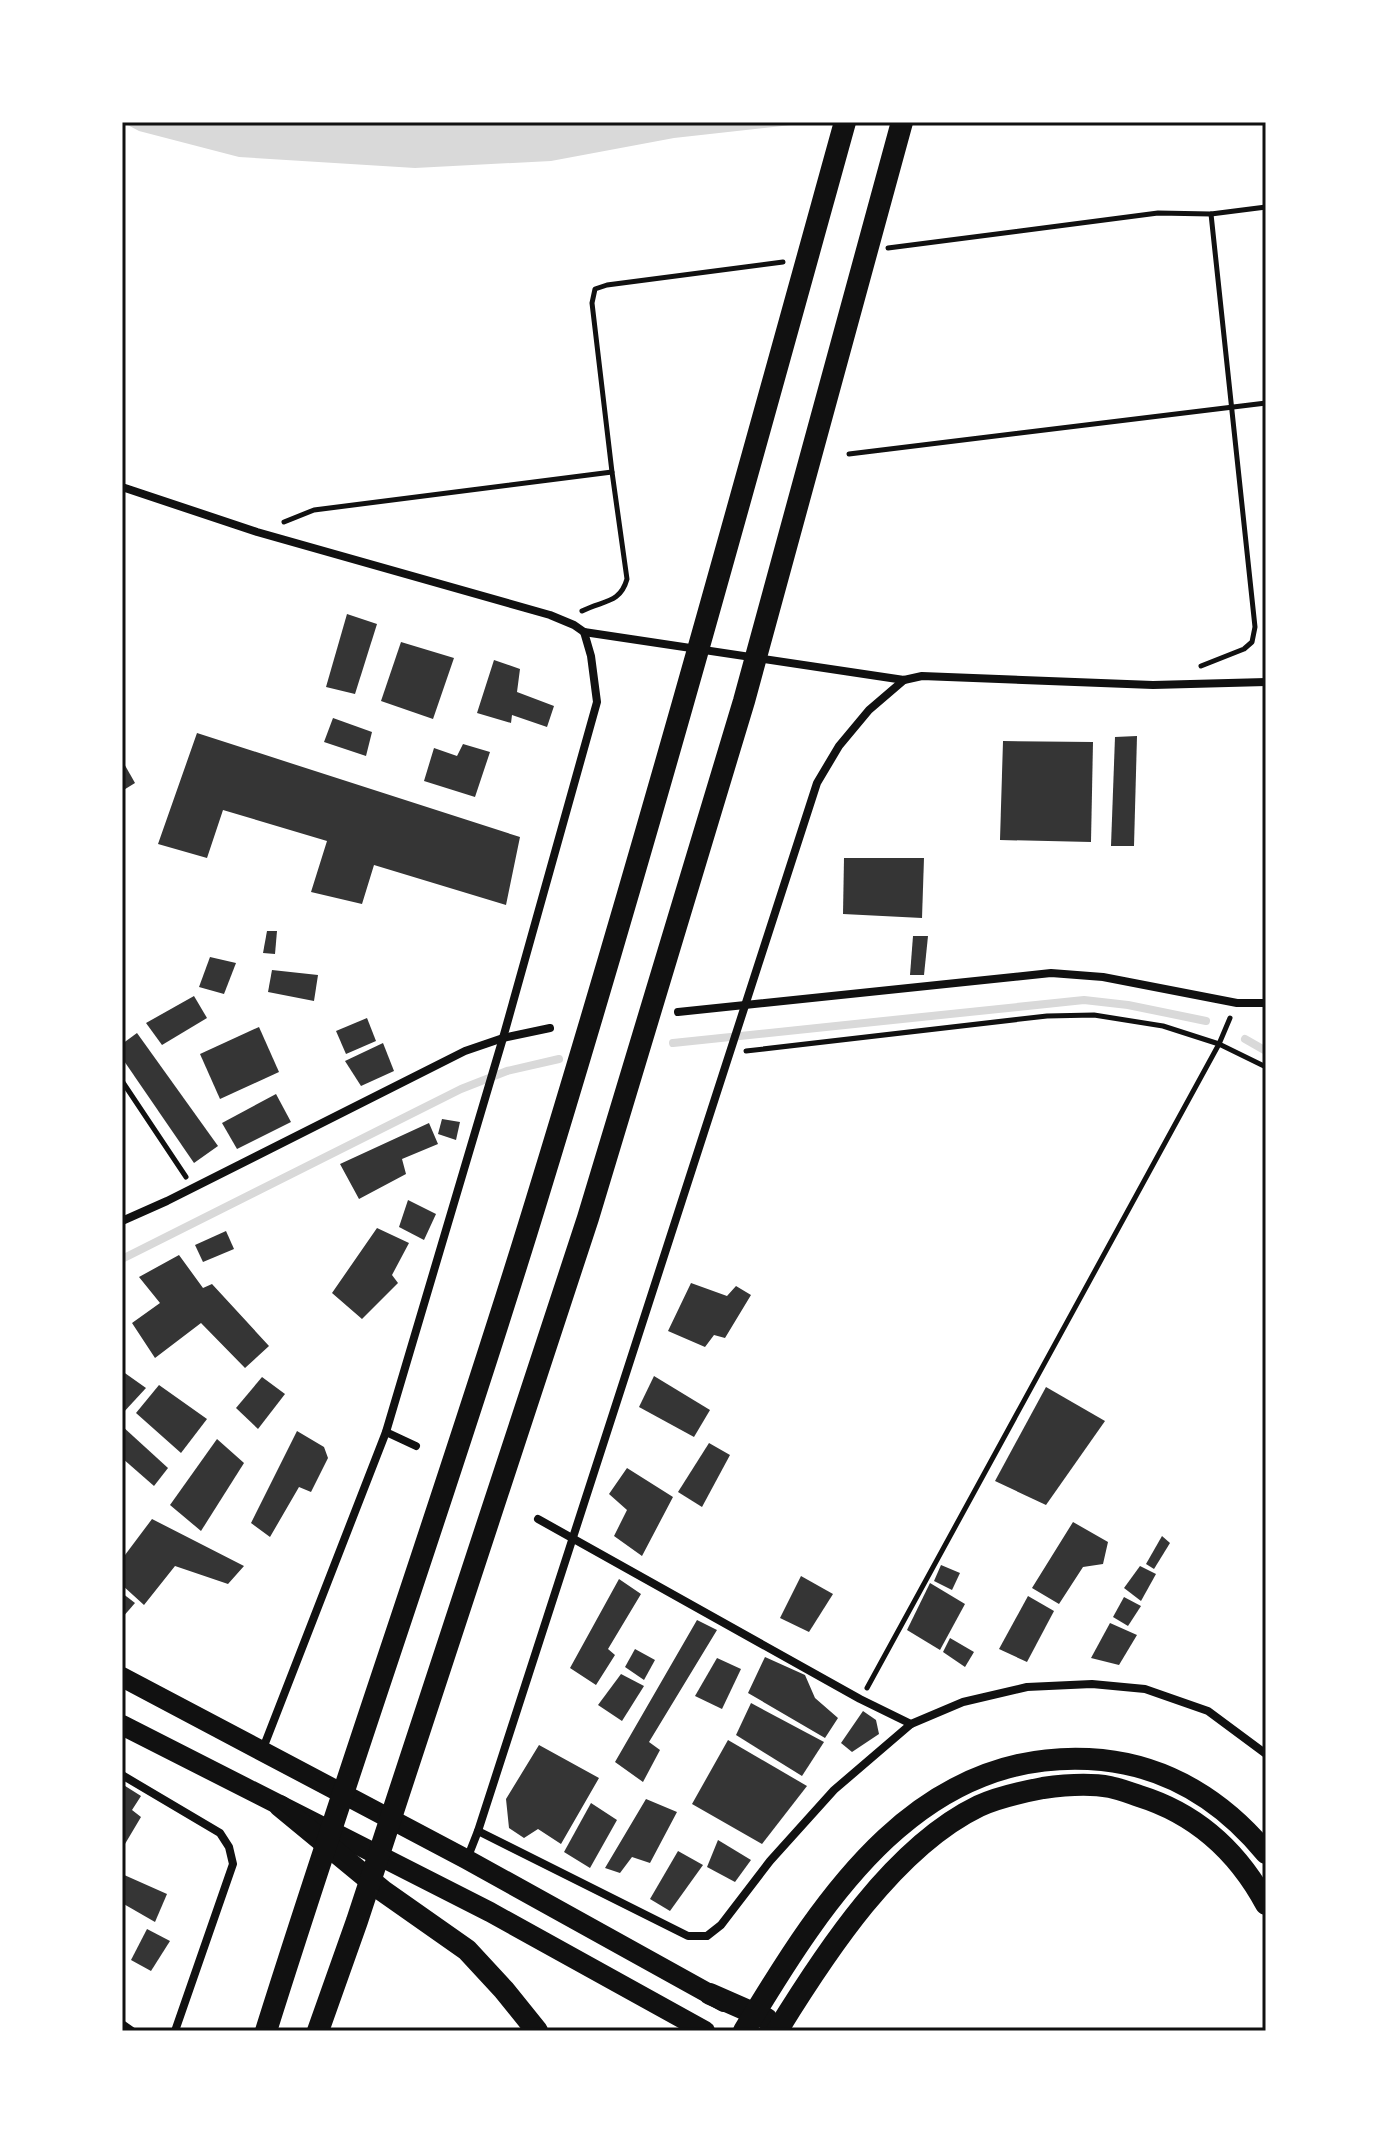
<svg xmlns="http://www.w3.org/2000/svg" width="1388" height="2153" font-family="Signika,sans-serif">
	<style>
		.water { fill: #d9d9d9 }
		.lines { fill: none; stroke-linecap: round; stroke-linejoin: round }
		.stream { stroke: #d9d9d9; stroke-width: 8 }
		.building { fill: #353535 }
		.path { stroke: #111; stroke-width: 5 }
		.minor { stroke: #111; stroke-width: 8 }
		.trunk { stroke: #111; stroke-width: 20 }
		.motorway { stroke: #111; stroke-width: 22 }
		.neatline { fill: none; stroke: #111; stroke-width: 3 }
	</style>
	<rect width="100%" height="100%" fill="#fff"/>
	<path class="water" d="M122,122H818L674,138L551,161L415,168L239,157L139,131Z"/>
	<g class="lines">
		<g class="stream">
			<path d="M1245,1039L1266,1051"/>
			<path d="M673,1043L1084,1000L1128,1005L1206,1021"/>
			<path d="M122,1259L461,1089L507,1071L559,1059"/>
		</g>
	</g>
	<g class="building">
		<path d="M347,614L377,624L355,694L326,687Z"/>
		<path d="M401,642L454,658L433,719L381,701Z"/>
		<path d="M494,660L520,669L517,692L554,706L547,727L512,715L511,723L477,713Z"/>
		<path d="M333,718L372,732L366,756L324,742Z"/>
		<path d="M197,733L520,837L506,905L374,865L362,904L311,892L327,841L223,810L207,858L158,844Z"/>
		<path d="M1137,736L1134,846H1111L1115,737Z"/>
		<path d="M1003,741L1093,742L1091,842L1000,840Z"/>
		<path d="M463,744L490,752L475,797L424,781L434,748L457,756Z"/>
		<path d="M122,760L135,783L122,791Z"/>
		<path d="M844,858H924L922,918L843,914Z"/>
		<path d="M267,931H277L275,954L263,953Z"/>
		<path d="M913,936H928L924,975H910Z"/>
		<path d="M210,957L236,963L224,994L199,987Z"/>
		<path d="M272,970L318,975L314,1001L268,992Z"/>
		<path d="M194,996L207,1018L162,1045L146,1023Z"/>
		<path d="M367,1018L376,1041L346,1054L336,1031Z"/>
		<path d="M259,1027L279,1072L220,1099L200,1054Z"/>
		<path d="M137,1033L218,1146L194,1163L122,1058V1044Z"/>
		<path d="M383,1043L394,1071L361,1086L345,1061Z"/>
		<path d="M276,1094L291,1122L237,1149L222,1123Z"/>
		<path d="M442,1119L460,1122L456,1140L438,1134Z"/>
		<path d="M429,1123L438,1144L402,1159L406,1174L359,1199L340,1164Z"/>
		<path d="M408,1200L436,1214L424,1240L399,1227Z"/>
		<path d="M377,1228L409,1243L392,1275L398,1283L362,1319L332,1293Z"/>
		<path d="M226,1231L234,1249L203,1262L195,1245Z"/>
		<path d="M179,1255L203,1288L212,1284L269,1346L245,1368L201,1323L155,1358L132,1323L160,1303L139,1277Z"/>
		<path d="M691,1283L727,1296L736,1286L751,1295L725,1338L714,1335L705,1347L668,1331Z"/>
		<path d="M122,1371L146,1388L122,1414Z"/>
		<path d="M654,1376L710,1410L694,1437L639,1407Z"/>
		<path d="M262,1377L285,1394L258,1429L236,1408Z"/>
		<path d="M159,1385L207,1419L181,1453L136,1413Z"/>
		<path d="M1046,1387L1105,1421L1046,1505L995,1481Z"/>
		<path d="M122,1426L168,1468L154,1486L122,1458Z"/>
		<path d="M297,1431L324,1447L328,1458L311,1492L299,1487L270,1537L251,1523Z"/>
		<path d="M217,1439L244,1463L201,1531L170,1505Z"/>
		<path d="M709,1443L730,1455L702,1507L678,1492Z"/>
		<path d="M627,1468L673,1497L642,1556L614,1536L627,1510L609,1494Z"/>
		<path d="M152,1519L244,1566L228,1584L175,1566L144,1605L122,1585V1559Z"/>
		<path d="M1073,1522L1108,1542L1103,1564L1083,1567L1059,1604L1032,1588Z"/>
		<path d="M1162,1536L1170,1543L1154,1569L1146,1564Z"/>
		<path d="M941,1565L960,1573L952,1590L934,1581Z"/>
		<path d="M1140,1566L1156,1574L1141,1601L1124,1588Z"/>
		<path d="M801,1576L833,1594L809,1632L780,1618Z"/>
		<path d="M619,1579L641,1594L608,1649L615,1655L596,1685L570,1668Z"/>
		<path d="M930,1583L965,1604L940,1650L907,1630Z"/>
		<path d="M122,1593L135,1603L122,1618Z"/>
		<path d="M1028,1596L1054,1611L1027,1662L999,1649Z"/>
		<path d="M1124,1597L1141,1606L1128,1626L1113,1617Z"/>
		<path d="M697,1620L717,1630L649,1742L660,1750L643,1782L615,1762Z"/>
		<path d="M1110,1623L1137,1635L1119,1665L1091,1658Z"/>
		<path d="M950,1638L974,1652L965,1667L943,1652Z"/>
		<path d="M635,1649L655,1660L644,1680L625,1667Z"/>
		<path d="M765,1657L805,1675L815,1698L838,1718L825,1738L748,1693Z"/>
		<path d="M717,1658L741,1669L722,1709L695,1696Z"/>
		<path d="M621,1674L644,1686L622,1721L598,1705Z"/>
		<path d="M751,1703L824,1742L802,1776L736,1735Z"/>
		<path d="M863,1711L876,1720L879,1734L852,1752L841,1743Z"/>
		<path d="M728,1740L807,1786L762,1844L692,1804Z"/>
		<path d="M539,1745L599,1778L561,1844L538,1829L524,1838L509,1828L506,1799Z"/>
		<path d="M122,1784L141,1796L132,1810L141,1817L122,1849Z"/>
		<path d="M646,1799L677,1812L650,1863L632,1857L620,1873L605,1868Z"/>
		<path d="M591,1803L617,1820L590,1868L564,1852Z"/>
		<path d="M718,1840L751,1860L735,1882L707,1867Z"/>
		<path d="M678,1851L703,1865L670,1911L650,1899Z"/>
		<path d="M122,1874L167,1894L155,1922L122,1903Z"/>
		<path d="M147,1929L170,1941L151,1971L131,1960Z"/>
	</g>
	<g class="lines">
		<g class="path">
			<path d="M888,248L1158,213L1211,214L1266,207"/>
			<path d="M849,454L1266,403"/>
			<path d="M284,522L314,510L612,472"/>
			<path d="M582,611C603,600 620,604 627,579L612,472L592,303L595,289L607,285L783,262"/>
			<path d="M1201,666L1244,649L1252,642L1255,627L1211,214"/>
			<path d="M746,1051L1047,1016L1094,1015L1163,1026L1219,1044L1266,1067"/>
			<path d="M122,1081L186,1177"/>
			<path d="M867,1688L1219,1044L1230,1018"/>
		</g>
		<g class="minor">
			<path d="M122,487L257,532L550,615L574,625L584,632L904,680L922,676L1153,685L1266,682"/>
			<path d="M678,1012L1051,973L1103,977L1237,1003H1266"/>
			<path d="M122,1221L167,1201L465,1051L503,1038L550,1028"/>
			<path d="M386,1432L416,1446"/>
			<path d="M538,1519L860,1699L911,1724"/>
			<path d="M262,1751L386,1432L503,1038L597,702L591,656L584,632"/>
			<path d="M122,1775L220,1833L229,1847L233,1864L175,2031"/>
			<path d="M478,1831L688,1936H707L721,1925L770,1861L834,1790L911,1724L963,1702L1027,1687L1092,1684L1145,1689L1208,1711L1266,1754"/>
			<path d="M467,1859L478,1831C593,1482 701,1131 817,783L839,746L869,710L904,680"/>
			<path d="M122,2024L132,2031"/>
		</g>
		<g class="trunk">
			<path d="M122,1677L466,1859L724,2002"/>
			<path d="M122,1725L490,1912L705,2031"/>
		</g>
		<g class="motorway">
			<path d="M280,1806L383,1891L467,1950L504,1990L537,2031"/>
			<path d="M710,1994L767,2019"/>
			<path d="M266,2031C353,1754 451,1480 536,1202C646,844 745,483 845,122"/>
			<path d="M318,2031L357,1921L588,1218L744,701L902,122"/>
			<path d="M744,2031C825,1896 922,1743 1102,1760C1169,1767 1224,1802 1266,1853"/>
			<path d="M777,2031C825,1953 894,1847 979,1806C998,1797 1022,1792 1043,1788C1064,1785 1089,1783 1110,1787C1120,1789 1130,1793 1139,1796C1197,1814 1238,1852 1266,1904"/>
		</g>
	</g>
	<rect width="1388" height="2153" fill="none" stroke="#ffffff" stroke-width="248"/>
	<rect x="124" y="124" width="1140" height="1905" class="neatline"/>
</svg>
